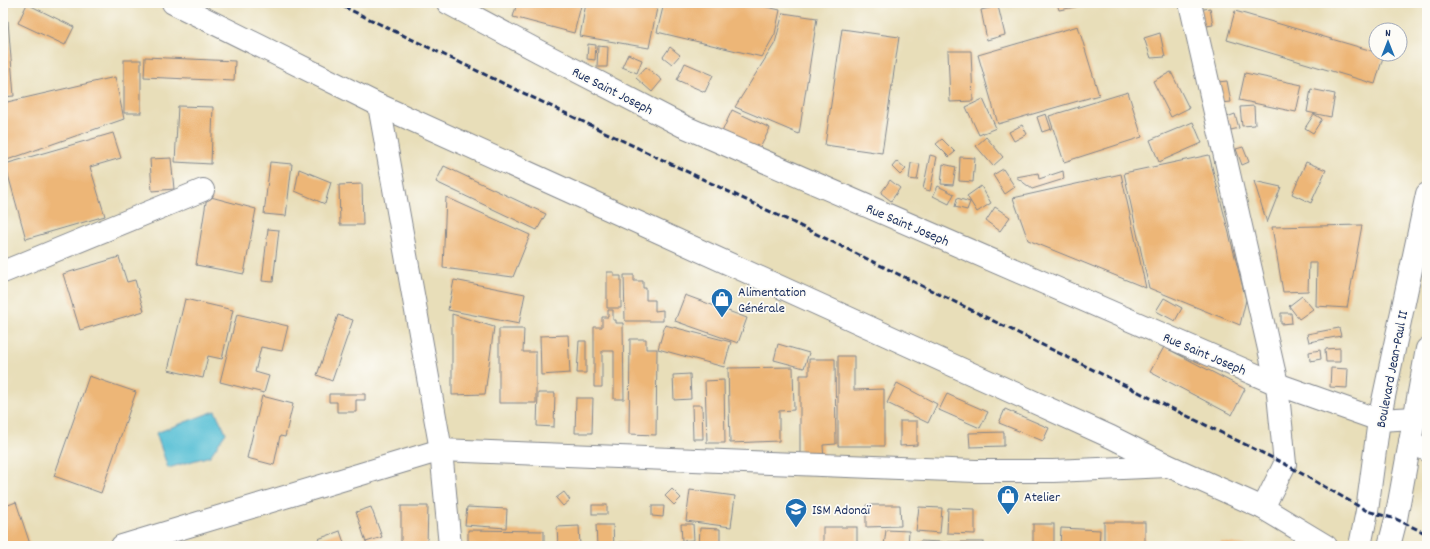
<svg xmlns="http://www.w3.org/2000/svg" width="1430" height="549" font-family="Dekko,sans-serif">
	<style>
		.water { fill: #58c0d5; stroke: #3a789a }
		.building { fill: #edb677 }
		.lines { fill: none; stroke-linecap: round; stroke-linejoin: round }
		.minor-casing { stroke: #82868c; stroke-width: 24 }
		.major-casing { stroke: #82868c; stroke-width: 24 }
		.minor { stroke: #fff; stroke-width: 22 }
		.major { stroke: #fff; stroke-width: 22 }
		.rail { stroke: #1b2f5e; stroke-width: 3; stroke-dasharray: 6 3; stroke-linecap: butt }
		.labels { text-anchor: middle; stroke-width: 3.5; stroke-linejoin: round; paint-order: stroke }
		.street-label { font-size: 14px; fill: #1b2f5e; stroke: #fdfcf7 }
		.poi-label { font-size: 14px; fill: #1b2f5e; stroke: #fdfcf7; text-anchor: start }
	</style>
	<rect width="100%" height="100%" fill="#fdfcf7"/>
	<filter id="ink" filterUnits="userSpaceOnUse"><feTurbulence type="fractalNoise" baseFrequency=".025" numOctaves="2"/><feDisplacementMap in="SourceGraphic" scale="8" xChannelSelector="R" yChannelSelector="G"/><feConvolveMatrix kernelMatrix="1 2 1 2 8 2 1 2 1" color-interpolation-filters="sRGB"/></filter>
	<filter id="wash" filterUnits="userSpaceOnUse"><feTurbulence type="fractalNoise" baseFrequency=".012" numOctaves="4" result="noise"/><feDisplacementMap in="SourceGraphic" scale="16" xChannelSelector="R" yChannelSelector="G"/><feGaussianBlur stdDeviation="0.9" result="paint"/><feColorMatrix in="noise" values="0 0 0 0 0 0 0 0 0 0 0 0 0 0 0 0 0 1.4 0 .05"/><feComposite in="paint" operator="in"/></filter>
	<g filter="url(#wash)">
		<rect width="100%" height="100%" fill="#e8deb9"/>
		<path class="water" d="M215,411L226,433L210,456L168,468L156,433Z"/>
		<g id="blocks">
			<g class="building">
				<path d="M517,3H570L581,6L574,33L513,17Z"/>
				<path d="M586,3H658L649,48L580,36Z"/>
				<path d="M664,3H749L780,10L775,34L762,57L657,32Z"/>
				<path d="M1057,3H1091V4L1059,10Z"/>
				<path d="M27,4L74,27L65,45L18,23Z"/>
				<path d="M998,6L1005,35L987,40L981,10Z"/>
				<path d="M1210,8L1213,25L1200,27L1198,10Z"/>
				<path d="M1235,11L1376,52V54H1384L1375,84L1227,40Z"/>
				<path d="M783,13L817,18L799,134L735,107L775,43Z"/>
				<path d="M8,21L14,96L3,97V22Z"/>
				<path d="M1078,26L1099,95L998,124L978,55Z"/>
				<path d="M842,29L899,37L882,153L825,145Z"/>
				<path d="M1160,33L1165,57L1151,58L1144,38Z"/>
				<path d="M588,44L596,45L595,60L587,59Z"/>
				<path d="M598,46L608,47L607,67H597Z"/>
				<path d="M670,47L680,55L672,64L663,57Z"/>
				<path d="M948,51H971L973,101L950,102Z"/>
				<path d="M628,54L642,60L637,73L622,67Z"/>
				<path d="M145,57L235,61L234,81L144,77Z"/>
				<rect x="124" y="60" width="17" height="53"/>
				<path d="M685,63L713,75L705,92L677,80Z"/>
				<path d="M646,67L662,80L652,92L636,78Z"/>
				<path d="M1171,72L1189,108L1171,117L1153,81Z"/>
				<path d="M1245,73L1302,85L1296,112L1239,100Z"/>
				<path d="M115,77L124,119L7,160L3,139V103Z"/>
				<path d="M1227,81L1231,102L1222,103L1218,82Z"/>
				<path d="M1311,89L1335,94L1331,117L1307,112Z"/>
				<path d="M1128,92L1142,137L1064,162L1049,116Z"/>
				<path d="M983,99L996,128L979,135L966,107Z"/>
				<path d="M178,106L213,107L211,164L175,162Z"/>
				<path d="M1254,106L1255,125L1242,126L1240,107Z"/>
				<path d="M732,110L770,128L758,152L721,134Z"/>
				<path d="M1046,114L1051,129L1042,132L1037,117Z"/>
				<path d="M1235,114L1239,128L1231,130L1227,117Z"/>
				<path d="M1314,114L1322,119L1313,133L1305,128Z"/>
				<path d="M1193,122L1202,143L1159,162L1150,140Z"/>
				<path d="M1022,125L1027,134L1014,141L1009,132Z"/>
				<path d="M113,133L121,158L90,167L105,216L26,239L5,164Z"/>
				<path d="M986,137L1003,157L993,166L976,146Z"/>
				<path d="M942,139L955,152L949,157L936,144Z"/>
				<path d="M1243,147L1249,162L1242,165L1236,149Z"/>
				<path d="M930,155L937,157L930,191L923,189Z"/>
				<path d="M1209,155L1246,300L1240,325L1149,288L1124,173Z"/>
				<path d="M960,157L975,158L973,182L959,181Z"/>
				<path d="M171,158L174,189L152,191L150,159Z"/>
				<path d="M897,161L906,169L900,175L892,167Z"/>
				<path d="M270,162L292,164L286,216L264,214Z"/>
				<path d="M1306,162L1326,170L1311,203L1292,194Z"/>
				<path d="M911,163L920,164L917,180L909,179Z"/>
				<path d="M943,164L956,167L953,185L941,184Z"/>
				<path d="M444,166L546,214L537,230L436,182Z"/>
				<path d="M299,169L331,182L325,204L295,191Z"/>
				<path d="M1003,169L1015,187L1005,194L993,175Z"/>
				<path d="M1063,171L1064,179L1032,189L1016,177L1038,173L1039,179Z"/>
				<path d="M1121,174L1146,288L1028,240L1013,198Z"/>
				<path d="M890,180L900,188L891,201L881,193Z"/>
				<path d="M1254,181L1281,187L1267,223Z"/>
				<path d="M362,184L363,225H340L339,185Z"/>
				<path d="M938,186L954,194L949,204L933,196Z"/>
				<path d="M981,186L991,203L977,212L967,196Z"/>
				<path d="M207,196L256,209L244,274L196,265Z"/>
				<path d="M446,197L530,235L513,277L443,268Z"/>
				<path d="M957,198L970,202L967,210L955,207Z"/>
				<path d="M995,207L1010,217L1000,231L986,221Z"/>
				<path d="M1362,225L1347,308L1316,306L1317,263H1309L1308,291L1283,292L1272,227Z"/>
				<path d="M268,229L279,230L273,282L262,281Z"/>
				<path d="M119,257L127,282L135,280L144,311L80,330L63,274Z"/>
				<path d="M607,272H614V276H621V308H607Z"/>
				<path d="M624,275H634V281H643V288H646V300H655V311L663,310V321H625Z"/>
				<path d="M454,280L525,294L519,324L448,310Z"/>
				<path d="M685,295L747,318L738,343L675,321Z"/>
				<path d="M1302,296L1313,309L1299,319L1289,306Z"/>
				<path d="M1164,298L1182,308L1175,321L1156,311Z"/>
				<path d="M185,299L233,310L222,359L208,356L203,378L168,370Z"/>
				<path d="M608,310H613V320H616V323H623L624,399H614V351H602V387H594V327H602V317H608Z"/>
				<path d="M1281,313H1291L1292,323L1281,324Z"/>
				<path d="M237,314L288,326L282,351L261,347L255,372L269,376L264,393L220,382Z"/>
				<path d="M452,314L494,327L485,394L452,395Z"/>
				<path d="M338,315L353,320L332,381L317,375Z"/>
				<path d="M665,325L731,342L724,367L658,349Z"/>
				<path d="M1339,328L1341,336L1309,342L1307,334Z"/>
				<path d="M499,329H524L523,352H536V403H499Z"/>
				<path d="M568,335L570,373L541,375L540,336Z"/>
				<path d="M630,339H646V349H657L656,435L629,434Z"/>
				<path d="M579,341H586V373H577Z"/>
				<path d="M778,344L809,353L804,368L774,360Z"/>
				<path d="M1164,347L1245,389L1232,415L1150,372Z"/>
				<path d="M1340,348V362H1326L1325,349Z"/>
				<path d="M1320,350L1321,359L1310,361L1309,352Z"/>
				<path d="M838,356H854V390L884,389V446H838Z"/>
				<path d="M809,359H835L836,444L823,445L824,461H800V375H809Z"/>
				<path d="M793,367L794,410L779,411V441L730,443L728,368Z"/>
				<path d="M1331,368L1348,369L1347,388L1330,387Z"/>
				<path d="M690,374L691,399L674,400L673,375Z"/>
				<path d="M89,376L136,392L101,493L54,476Z"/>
				<path d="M724,380L725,443H707L705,381Z"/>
				<path d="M897,383L937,404L928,423L887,403Z"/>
				<path d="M538,393H555L554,427L537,426Z"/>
				<path d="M329,394H365V400H356V412H337V402H329Z"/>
				<path d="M947,394L988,412L980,428L939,410Z"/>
				<path d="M262,396L293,404L285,437L280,436L274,465L247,458Z"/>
				<path d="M576,398H593L592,433H575Z"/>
				<path d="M692,405H702L703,439H693Z"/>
				<path d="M1005,409L1049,428L1043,441L999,423Z"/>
				<path d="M900,421H917V445L900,446Z"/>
				<path d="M1004,432V446L970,447L969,433Z"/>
				<path d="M672,489L681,498L674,505L665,496Z"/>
				<path d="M690,490L735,496L731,527L686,521Z"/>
				<path d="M564,492L570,500L563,506L556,498Z"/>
				<path d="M16,502L30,544L24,546H3V507Z"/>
				<rect x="592" y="505" width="15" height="9"/>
				<path d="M866,505H900L901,526L866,527Z"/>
				<path d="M401,506H428L427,546H401Z"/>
				<path d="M652,506H664L663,517L652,516Z"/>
				<path d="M371,507L382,537L366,542L356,512Z"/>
				<path d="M467,507L507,509L506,528L465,525Z"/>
				<path d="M919,507L942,508L940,533L916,531Z"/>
				<path d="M948,508L975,509V534L947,533Z"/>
				<rect x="1104" y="522" width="41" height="24"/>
				<path d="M681,524H693L694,540L682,541Z"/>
				<rect x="1033" y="524" width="21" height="22"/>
				<path d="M596,525H613L614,546H597Z"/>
				<path d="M579,526L580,546H558L557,527Z"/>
				<rect x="823" y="527" width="34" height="19"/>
				<path d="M700,528L720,529V546H699Z"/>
				<path d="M1061,528L1100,530L1099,546H1060Z"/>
				<path d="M468,530L544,531V546H468Z"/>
				<path d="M886,530L909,531L908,546H884Z"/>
				<path d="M340,531L345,546H320L318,539Z"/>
				<path d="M920,541L942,542V546H919Z"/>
				<path d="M619,542L644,543V546H619Z"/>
				<rect x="948" y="542" width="36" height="4"/>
				<path d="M1221,542L1245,545V546H1220Z"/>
			</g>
		</g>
	</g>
	<g filter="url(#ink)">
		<use href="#blocks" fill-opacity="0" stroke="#82868c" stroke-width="1"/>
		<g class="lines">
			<g class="minor-casing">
				<g id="minor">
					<path d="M173,3L379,105L1111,437L1169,466L1263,508L1326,546"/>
					<path d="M448,3L540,52L683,126L1277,384L1379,420L1415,418"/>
					<path d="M1190,3L1277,384L1285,464L1263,508"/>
					<path d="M379,105L441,450L450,546"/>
					<path d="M3,272L203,190"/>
					<path d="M1410,442L1427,450"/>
					<path d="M122,546L441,450L976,471H1053L1168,466"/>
				</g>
			</g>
			<g class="major-casing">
				<g id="major">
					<path d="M1360,546L1367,511L1379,420L1427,194"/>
					<path d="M1389,546L1396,519L1427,349"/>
				</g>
			</g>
			<use href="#minor" class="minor"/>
			<use href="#major" class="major"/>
			<path class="rail" d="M336,3L794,223L1285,464L1367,511L1396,519L1427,534"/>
		</g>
	</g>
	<defs>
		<g id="shop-pin" transform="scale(1.15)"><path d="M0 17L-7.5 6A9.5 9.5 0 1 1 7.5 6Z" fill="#1f6fb2" stroke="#fdfcf7"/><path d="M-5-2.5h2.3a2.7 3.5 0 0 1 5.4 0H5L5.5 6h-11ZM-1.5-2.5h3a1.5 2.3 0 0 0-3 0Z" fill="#fff"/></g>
		<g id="school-pin" transform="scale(1.15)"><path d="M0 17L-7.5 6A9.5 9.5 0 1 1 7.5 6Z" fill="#1f6fb2" stroke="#fdfcf7"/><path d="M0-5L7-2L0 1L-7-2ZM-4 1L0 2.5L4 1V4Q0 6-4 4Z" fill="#fff"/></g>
	</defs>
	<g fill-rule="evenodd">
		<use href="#shop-pin" x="722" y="299"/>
		<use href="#shop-pin" x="1008" y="496"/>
		<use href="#school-pin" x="796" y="509"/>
	</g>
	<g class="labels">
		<g class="street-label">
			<text transform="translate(613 90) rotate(27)" y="5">Rue Saint Joseph</text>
			<text transform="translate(908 224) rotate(23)" y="5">Rue Saint Joseph</text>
			<text transform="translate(1205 353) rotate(23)" y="5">Rue Saint Joseph</text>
			<text transform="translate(1391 369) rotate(-79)" y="5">Boulevard Jean-Paul II</text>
		</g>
		<g class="poi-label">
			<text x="738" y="296">Alimentation<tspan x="738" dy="16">Générale</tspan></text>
			<text x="1024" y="501">Atelier</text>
			<text x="812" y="514">ISM Adonaï</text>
		</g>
	</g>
	<rect width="1430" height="549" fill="none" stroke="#fdfcf7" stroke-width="16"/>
	<g transform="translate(1388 42)"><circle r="19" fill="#fdfcf7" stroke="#a3aaba"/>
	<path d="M0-3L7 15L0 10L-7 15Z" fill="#1f6fb2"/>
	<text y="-6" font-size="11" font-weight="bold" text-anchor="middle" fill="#1b2f5e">N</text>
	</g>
</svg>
